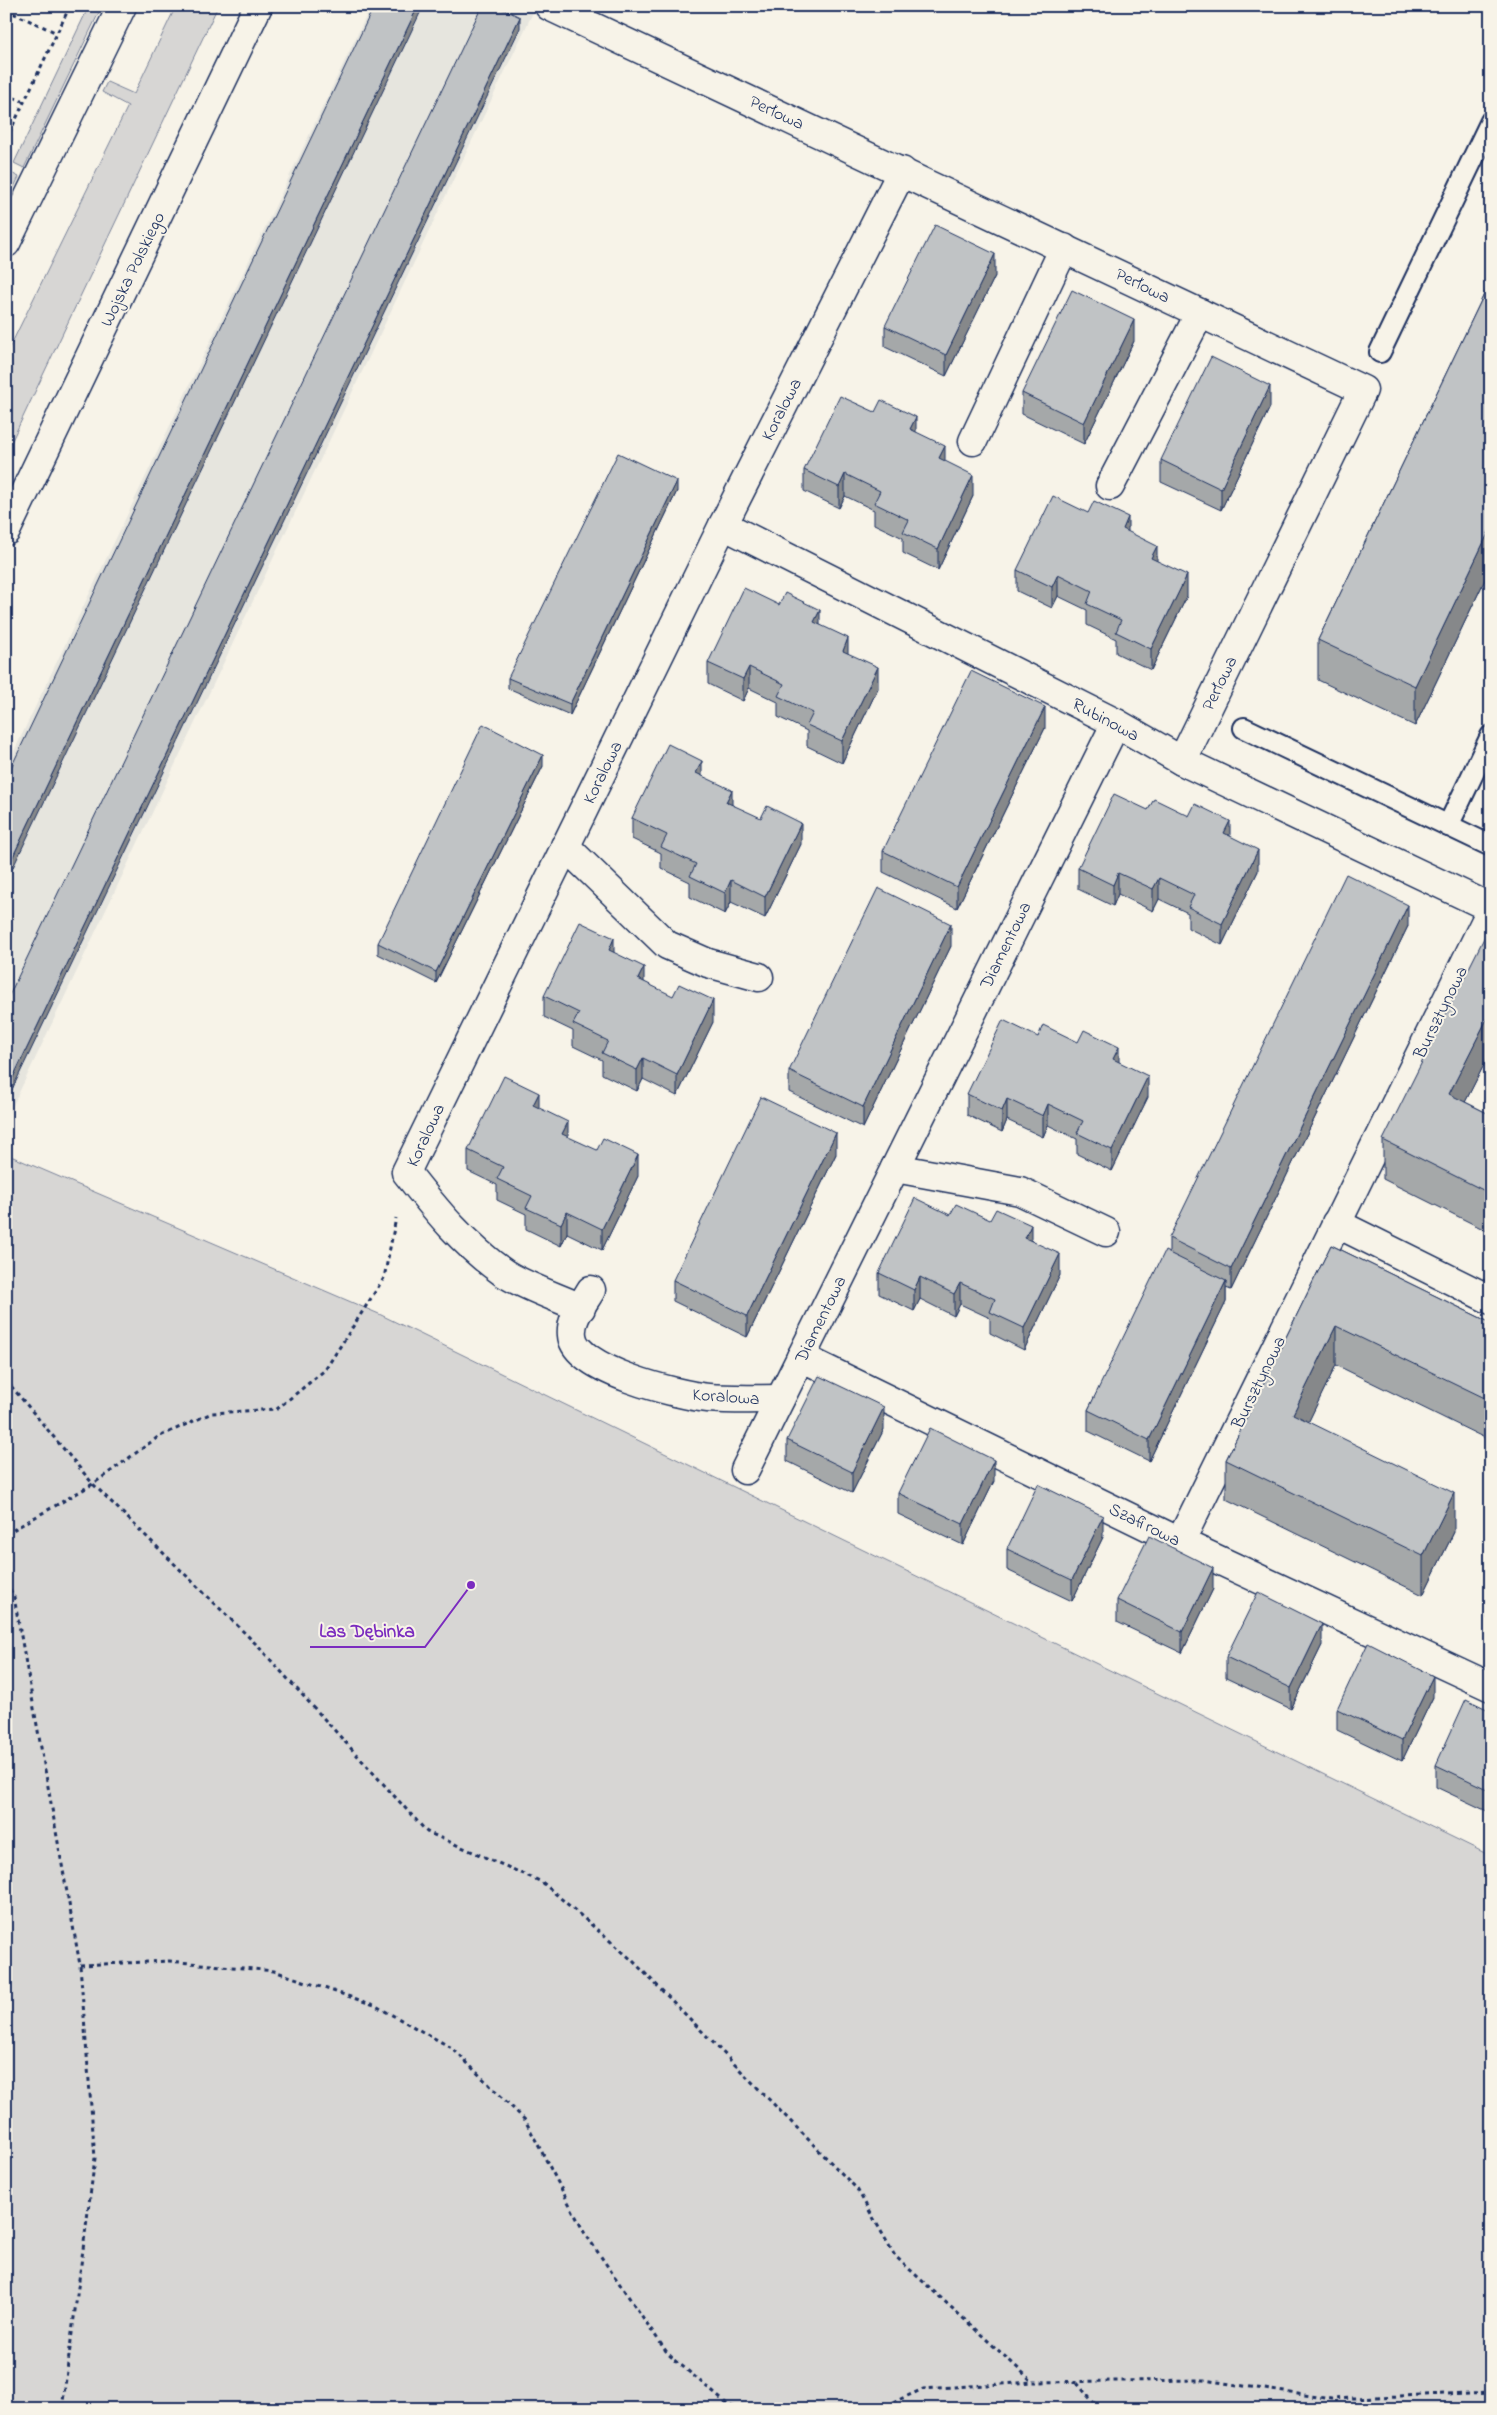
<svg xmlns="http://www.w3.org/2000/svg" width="1497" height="2415" font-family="'Indie Flower',sans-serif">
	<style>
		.built { fill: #e6e5de }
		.green { fill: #d7d6d4; stroke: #798299 }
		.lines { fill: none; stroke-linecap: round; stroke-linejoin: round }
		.service-casing { stroke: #1b2f5e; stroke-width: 24 }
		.minor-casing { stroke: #1b2f5e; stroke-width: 31 }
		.secondary-casing { stroke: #1b2f5e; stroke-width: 31 }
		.path { stroke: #1b2f5e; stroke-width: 3; stroke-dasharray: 4 4; stroke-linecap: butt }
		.service { stroke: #f7f3e8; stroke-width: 20 }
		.minor { stroke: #f7f3e8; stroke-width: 28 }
		.secondary { stroke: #f7f3e8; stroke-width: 28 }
		.wall { fill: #a5a8a9; stroke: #1b2f5e }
		.shaded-wall { fill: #86888a; stroke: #1b2f5e }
		.building { fill: #c0c3c5; stroke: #1b2f5e }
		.labels { text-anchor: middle; stroke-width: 4; stroke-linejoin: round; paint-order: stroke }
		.street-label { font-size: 18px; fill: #1b2f5e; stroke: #f7f3e8 }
		.leader { fill: none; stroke: #7b2cbf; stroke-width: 2 }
		.callout-dot { fill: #7b2cbf; stroke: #f7f3e8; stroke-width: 2 }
		.callout-label { font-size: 19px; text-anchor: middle; font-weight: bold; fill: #7b2cbf; stroke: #f7f3e8; stroke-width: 4; stroke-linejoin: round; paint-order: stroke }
	</style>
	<rect width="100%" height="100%" fill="#f7f3e8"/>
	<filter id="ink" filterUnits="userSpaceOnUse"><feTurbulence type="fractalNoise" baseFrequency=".02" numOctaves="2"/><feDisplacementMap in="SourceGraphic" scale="10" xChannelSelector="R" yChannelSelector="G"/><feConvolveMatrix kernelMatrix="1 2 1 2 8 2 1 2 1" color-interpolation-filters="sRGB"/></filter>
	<g filter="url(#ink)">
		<path class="built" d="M371,6H536L6,1120V768Z"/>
		<g class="green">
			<path d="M89,6H102L24,168L14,163Z"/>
			<path d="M176,6H218L6,453V355L128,106L102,92L107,82L134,94Z"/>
			<path d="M9,172L19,177L6,203V178Z"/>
			<path d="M6,1154L379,1314L1491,1856V2409H6Z"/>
		</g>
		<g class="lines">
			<g class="service-casing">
				<g id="service">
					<path d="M1380,352L1491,121"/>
					<path d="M1244,728L1491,846"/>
					<path d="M1448,826L1491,736"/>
				</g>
			</g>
			<g class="minor-casing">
				<g id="minor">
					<path d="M549,6L1363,390L1182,761"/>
					<path d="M6,243L122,6"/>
					<path d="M973,441L1064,248"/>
					<path d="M1110,486L1200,313"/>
					<path d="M723,525L1116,723L1182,761L1491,908"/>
					<path d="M565,846L667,945L708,963L759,977"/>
					<path d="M895,1168L1020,1191L1106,1232"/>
					<path d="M1336,1223L1491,1300"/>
					<path d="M591,1290C583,1304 570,1319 572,1335C574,1370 679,1395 708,1398C731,1400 756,1399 780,1399"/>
					<path d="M581,1308C557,1297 526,1287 504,1273C464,1245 435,1209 406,1172L723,525L902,171"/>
					<path d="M801,1357L1180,1542L1491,1687"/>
					<path d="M745,1470L1116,723"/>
					<path d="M1180,1542L1491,910"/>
				</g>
			</g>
			<g class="secondary-casing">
				<path id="secondary" d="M6,531L258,6"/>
			</g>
			<g class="path">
				<path d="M6,10L57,33"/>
				<path d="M6,94L24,102"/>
				<path d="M6,140L70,6"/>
				<path d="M6,1380L93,1484L256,1644L427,1832L542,1882L632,1960L857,2189L895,2256L1033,2382"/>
				<path d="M6,1534L93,1484L158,1437L212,1413L277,1409L325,1370L384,1278L396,1218"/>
				<path d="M6,1582L14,1597L80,1965L95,2158L62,2409"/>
				<path d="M80,1965L169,1961L274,1971L374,2005L452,2048L525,2120L584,2232L668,2354L728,2405L739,2409"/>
				<path d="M1077,2383L1099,2409"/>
				<path d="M878,2409L923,2389L1033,2382L1204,2380L1331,2399L1491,2392"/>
			</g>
			<use href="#service" class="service"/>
			<use href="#minor" class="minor"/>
			<use href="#secondary" class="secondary"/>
		</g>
		<g class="wall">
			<path d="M995,276L946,376L885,347V326Z"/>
			<path d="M1491,280V567L1415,726L1318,680V640Z"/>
			<path d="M1134,341L1084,444L1022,414V393Z"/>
			<path d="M1270,407L1221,510L1161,482V460Z"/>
			<path d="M916,432L945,461L973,496L938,570L903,553V538L874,524V510L845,496L839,508L804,491V470Z"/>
			<path d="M677,491L570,715L508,688V678Z"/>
			<path d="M1128,532L1157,561L1187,596L1151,670L1116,653V639L1087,625V610L1058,596L1052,608L1017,591V570Z"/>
			<path d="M820,625L848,653L878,688L842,763L807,746V731L778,717V702L749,688L743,701L708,684V663Z"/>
			<path d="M1045,728L957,908L883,872V851Z"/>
			<path d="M543,766L436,983L378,954V943Z"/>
			<path d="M702,776L732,805L801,844L765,918L731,902L725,914L690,897V882L661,868V853L632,839V818Z"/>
			<path d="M1148,810L1230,836L1258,871L1222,945L1188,928V913L1159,899L1153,911L1118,894L1113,906L1078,889V868Z"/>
			<path d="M1408,926L1231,1290L1226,1288V1302L1149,1461L1088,1431V1410L1169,1253V1238Z"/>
			<path d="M951,946L863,1128L789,1092V1071Z"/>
			<path d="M614,953L644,982L713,1022L677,1096L643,1079L637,1091L602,1074V1060L573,1046V1031L544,1017V996Z"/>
			<path d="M1038,1037L1119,1062L1148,1097L1112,1171L1077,1154V1139L1048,1125L1043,1137L1007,1120L1002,1132L967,1115V1094Z"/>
			<path d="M1491,1051L1465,1102L1491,1115V1233L1383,1179V1140Z"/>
			<path d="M539,1108L568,1137L638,1176L602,1250L567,1233L561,1246L526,1229V1214L497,1200V1185L468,1171V1150Z"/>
			<path d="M836,1154L747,1337L673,1301V1280Z"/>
			<path d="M1031,1240L1060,1275L1024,1350L990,1333V1318L960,1304L954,1316L920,1299L914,1311L879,1294V1273Z"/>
			<path d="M1331,1245L1491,1323V1441L1336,1365L1308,1422L1454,1532L1423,1595L1226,1499V1460Z"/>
			<path d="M884,1429L852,1493L787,1461V1440Z"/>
			<path d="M994,1481L963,1545L898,1514V1493Z"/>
			<path d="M1103,1537L1072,1601L1007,1570V1549Z"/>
			<path d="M1491,1583V1620L1488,1619V1588Z"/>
			<path d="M1213,1589L1182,1653L1117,1622V1600Z"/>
			<path d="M1322,1645L1291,1709L1226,1678V1657Z"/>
			<path d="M1433,1697L1402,1761L1337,1730V1709Z"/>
			<path d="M1491,1711V1813L1436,1787V1765Z"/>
		</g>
		<g class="shaded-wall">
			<path d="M418,6H420V13L6,882V871Z"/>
			<path d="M520,17V28L6,1102V1092Z"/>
			<path d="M995,254V276L946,376V355Z"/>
			<path d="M1134,320V341L1084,444V423Z"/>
			<path d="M1270,386V407L1221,510V489Z"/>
			<path d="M916,417V438L910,429Z"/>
			<path d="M945,446V467L939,458Z"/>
			<path d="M845,474V496L839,508V487Z"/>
			<path d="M973,475V496L938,570V549Z"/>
			<path d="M677,481V491L570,715V704Z"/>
			<path d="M1128,517V538L1123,529Z"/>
			<path d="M1491,527V567L1415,726V686Z"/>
			<path d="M1157,546V567L1151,558Z"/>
			<path d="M1058,574V596L1052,608V587Z"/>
			<path d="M1187,575V596L1151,670V649Z"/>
			<path d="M820,610V631L814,622Z"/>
			<path d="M848,638V660L843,651Z"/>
			<path d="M749,667V688L743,701V679Z"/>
			<path d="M878,667V688L842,763V741Z"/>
			<path d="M1045,707V728L957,908V887Z"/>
			<path d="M543,755V766L436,983V972Z"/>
			<path d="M702,761V782L696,773Z"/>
			<path d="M732,790V811L726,802Z"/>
			<path d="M1230,821V842L1224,833Z"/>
			<path d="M801,823V844L765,918V897Z"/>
			<path d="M1258,850V871L1222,945V924Z"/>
			<path d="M1118,873V894L1113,906V885Z"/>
			<path d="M1159,878V899L1153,911V889Z"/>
			<path d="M731,880V902L725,914V893Z"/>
			<path d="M1408,905V926L1231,1290V1269Z"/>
			<path d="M951,924V946L863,1128V1107Z"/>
			<path d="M614,938V960L609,950Z"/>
			<path d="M644,967V988L638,979Z"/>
			<path d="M713,1000V1022L677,1096V1075Z"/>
			<path d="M1491,1011V1051L1449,1134V1094Z"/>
			<path d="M1119,1047V1068L1113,1059Z"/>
			<path d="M643,1058V1079L637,1091V1070Z"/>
			<path d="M1148,1076V1097L1112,1171V1150Z"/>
			<path d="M539,1093V1114L533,1105Z"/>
			<path d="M1007,1099V1120L1002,1132V1111Z"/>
			<path d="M1048,1104V1125L1043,1137V1116Z"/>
			<path d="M568,1122V1143L562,1134Z"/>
			<path d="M836,1133V1154L747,1337V1316Z"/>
			<path d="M638,1155V1176L602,1250V1229Z"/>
			<path d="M567,1212V1233L561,1246V1224Z"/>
			<path d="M1031,1225V1246L1025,1238Z"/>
			<path d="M1060,1254V1275L1024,1350V1328Z"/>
			<path d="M920,1277V1299L914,1311V1290Z"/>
			<path d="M1226,1281V1302L1149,1461V1440Z"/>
			<path d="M960,1283V1304L954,1316V1294Z"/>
			<path d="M1336,1326V1365L1293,1454V1414Z"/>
			<path d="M884,1407V1429L852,1493V1472Z"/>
			<path d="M994,1460V1481L963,1545V1524Z"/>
			<path d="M1454,1493V1532L1423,1595V1556Z"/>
			<path d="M1103,1516V1537L1072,1601V1580Z"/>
			<path d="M1213,1568V1589L1182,1653V1632Z"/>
			<path d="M1322,1624V1645L1291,1709V1688Z"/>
			<path d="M1433,1676V1697L1402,1761V1740Z"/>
		</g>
		<g class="building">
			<path d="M374,6H418L6,871V778Z"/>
			<path d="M482,6H497L520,17L6,1092V1002Z"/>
			<path d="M935,225L995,254L946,355L885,326Z"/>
			<path d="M1491,280V527L1415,686L1318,640Z"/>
			<path d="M1072,290L1134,320L1084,423L1022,393Z"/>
			<path d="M1211,357L1270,386L1221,489L1161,460Z"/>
			<path d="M840,396L875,412L881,400L916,417L910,429L945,446L939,458L973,475L938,549L903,532L909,520L874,503L880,491L845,474L839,487L804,470Z"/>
			<path d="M618,453L677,481L570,704L508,678Z"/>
			<path d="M1053,496L1088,513L1094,501L1128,517L1123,529L1157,546L1151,558L1187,575L1151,649L1116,632L1121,620L1087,604L1092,591L1058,574L1052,587L1017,570Z"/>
			<path d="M744,588L779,605L785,593L820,610L814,622L848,638L843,651L878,667L842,741L807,725L813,713L778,696L784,684L749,667L743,679L708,663Z"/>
			<path d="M971,671L1045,707L957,887L883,851Z"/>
			<path d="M483,724L543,755L436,972L378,943Z"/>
			<path d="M668,744L702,761L696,773L732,790L726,802L761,818L767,806L801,823L765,897L731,880L725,893L690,876L696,864L661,847L667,835L632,818Z"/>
			<path d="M1114,794L1148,810L1154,799L1189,816L1195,804L1230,821L1224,833L1258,850L1222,924L1188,907L1194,895L1159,878L1153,889L1118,873L1113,885L1078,868Z"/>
			<path d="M1346,874L1408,905L1231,1269L1169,1238Z"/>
			<path d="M878,888L951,924L863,1107L789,1071Z"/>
			<path d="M580,922L614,938L609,950L644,967L638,979L673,996L679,984L713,1000L677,1075L643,1058L637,1070L602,1053L608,1041L573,1024L579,1013L544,996Z"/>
			<path d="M1491,924V1011L1449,1094L1491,1115V1194L1383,1140Z"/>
			<path d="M1003,1020L1038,1037L1043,1025L1078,1042L1084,1030L1119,1047L1113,1059L1148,1076L1112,1150L1077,1133L1083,1121L1048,1104L1043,1116L1007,1099L1002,1111L967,1094Z"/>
			<path d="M504,1076L539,1093L533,1105L568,1122L562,1134L597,1150L603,1138L638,1155L602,1229L567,1212L561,1224L526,1208L532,1196L497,1179L503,1167L468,1150Z"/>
			<path d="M761,1097L836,1133L747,1316L673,1280Z"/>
			<path d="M915,1198L950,1215L956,1204L990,1220L996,1209L1031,1225L1025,1238L1060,1254L1024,1328L990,1312L995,1299L960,1283L954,1294L920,1277L914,1290L879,1273Z"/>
			<path d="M1331,1245L1491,1323V1401L1336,1326L1293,1414L1454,1493L1423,1556L1226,1460Z"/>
			<path d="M1165,1251L1226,1281L1149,1440L1088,1410Z"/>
			<path d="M819,1376L884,1407L852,1472L787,1440Z"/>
			<path d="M930,1428L994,1460L963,1524L898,1493Z"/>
			<path d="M1038,1484L1103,1516L1072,1580L1007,1549Z"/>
			<path d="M1149,1536L1213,1568L1182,1632L1117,1600Z"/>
			<path d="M1491,1583V1590L1488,1588Z"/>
			<path d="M1258,1592L1322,1624L1291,1688L1226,1657Z"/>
			<path d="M1368,1643L1433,1676L1402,1740L1337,1709Z"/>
			<path d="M1466,1699L1491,1711V1791L1436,1765Z"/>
		</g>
	</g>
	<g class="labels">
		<g class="street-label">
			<text transform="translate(777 112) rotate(25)" y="6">Perłowa</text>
			<text transform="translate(132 269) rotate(-64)" y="6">Wojska Polskiego</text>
			<text transform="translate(1143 285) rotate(26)" y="6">Perłowa</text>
			<text transform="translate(781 409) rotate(-63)" y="6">Koralowa</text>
			<text transform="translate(1219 683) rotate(-64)" y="6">Perłowa</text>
			<text transform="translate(1106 719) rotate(28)" y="6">Rubinowa</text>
			<text transform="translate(602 772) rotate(-64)" y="6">Koralowa</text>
			<text transform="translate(1005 945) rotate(-64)" y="6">Diamentowa</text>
			<text transform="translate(1440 1012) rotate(-64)" y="6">Bursztynowa</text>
			<text transform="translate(425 1135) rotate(-65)" y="6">Koralowa</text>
			<text transform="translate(820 1319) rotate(-64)" y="6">Diamentowa</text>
			<text transform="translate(1258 1382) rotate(-64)" y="6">Bursztynowa</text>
			<text transform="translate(726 1396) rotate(4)" y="6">Koralowa</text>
			<text transform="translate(1145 1524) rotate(26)" y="6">Szafirowa</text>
		</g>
	</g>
	<path class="leader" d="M471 1585L425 1647H310"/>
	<circle class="callout-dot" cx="471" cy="1585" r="5"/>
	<g class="callout-label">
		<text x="367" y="1637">Las Dębinka</text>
	</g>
	<rect width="1497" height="2415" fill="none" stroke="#f7f3e8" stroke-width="25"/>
	<rect x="12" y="12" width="1472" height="2390" fill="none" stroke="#1b2f5e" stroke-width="2" filter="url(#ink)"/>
</svg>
